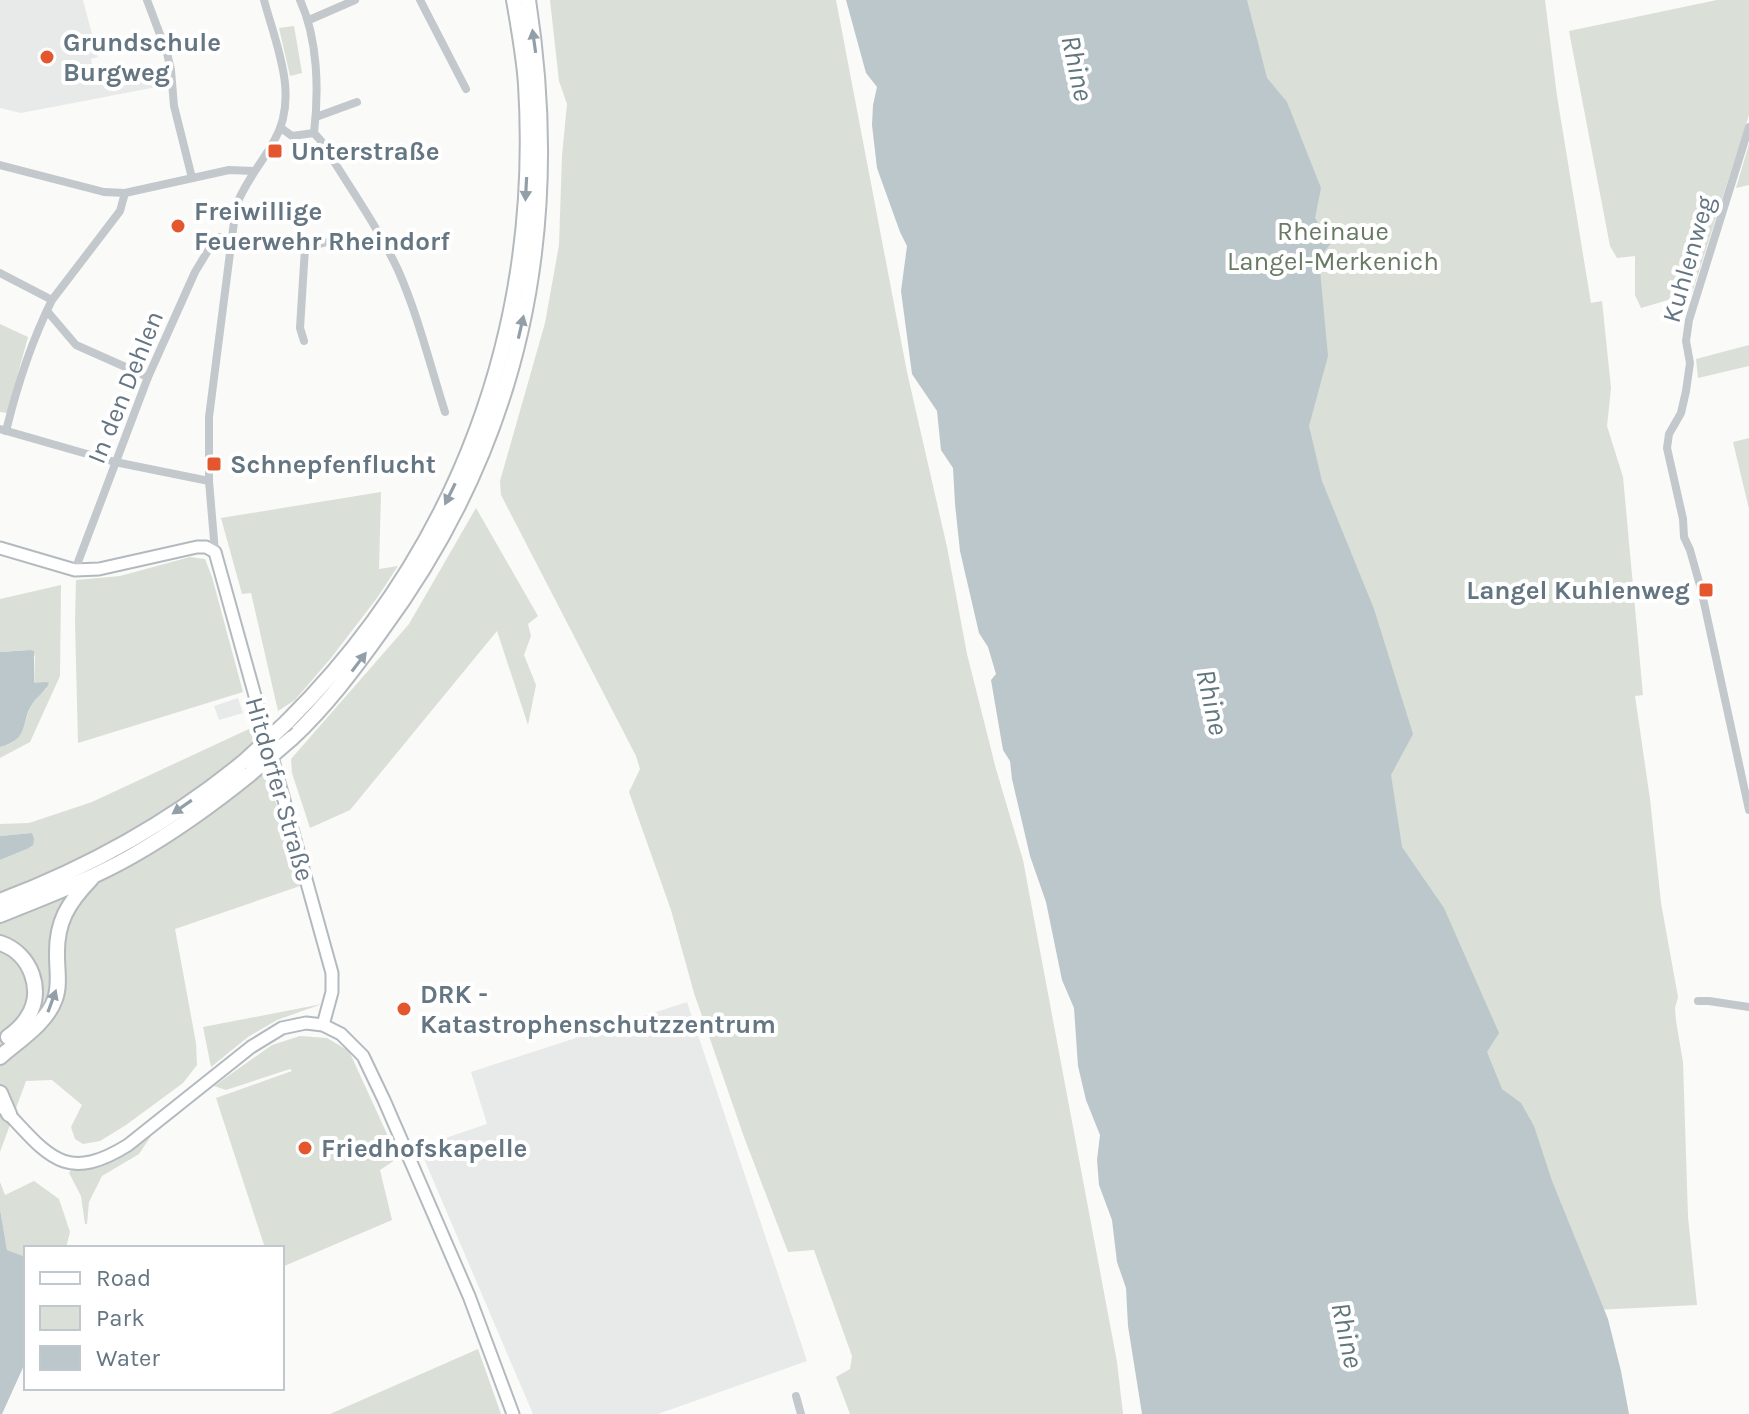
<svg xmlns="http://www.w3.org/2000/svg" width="1749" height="1414" font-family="Karla,sans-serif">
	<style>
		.built { fill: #e8e9e9 }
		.green { fill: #dadfd7 }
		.water { fill: #bbc7cb }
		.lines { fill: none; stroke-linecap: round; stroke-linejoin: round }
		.secondary-casing { stroke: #b3babf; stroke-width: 15 }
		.highway-casing { stroke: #b4b9bd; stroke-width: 18 }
		.street { stroke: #c3c8cc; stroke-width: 8 }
		.secondary { stroke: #fff; stroke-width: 11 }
		.highway { stroke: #fff; stroke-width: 14 }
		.highway-bridge-casing { stroke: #b4b9bd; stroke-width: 18; stroke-linecap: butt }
		.highway-bridge { stroke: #fff; stroke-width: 14 }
		.oneway { fill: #939fa8 }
		.poi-dot { fill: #e4572e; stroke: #fff; stroke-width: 3 }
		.labels { text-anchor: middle; stroke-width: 8; stroke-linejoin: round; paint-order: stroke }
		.poi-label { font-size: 26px; font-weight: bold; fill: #657683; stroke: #fff; text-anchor: start }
		.park-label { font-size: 26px; fill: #687a64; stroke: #fff }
		.street-label { font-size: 26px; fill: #657683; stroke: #fff }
		.water-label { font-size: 28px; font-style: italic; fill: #60757c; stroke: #fff }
	</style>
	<rect width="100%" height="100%" fill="#fafaf8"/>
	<g class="built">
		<path d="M0,0H83L98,57L91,59L95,77L157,67L162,86L21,113L0,108Z"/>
		<path d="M238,698L243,713L219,720L214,706Z"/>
		<path d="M687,1002L807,1361L658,1414H533L419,1147L487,1124L471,1072Z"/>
	</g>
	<g class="green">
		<path d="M550,0H836L907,372L947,547L967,654L996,769L1023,860L1117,1362L1123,1414H850L836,1377L850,1369L852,1356L814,1250L788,1252L744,1137L694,993L671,910L629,792L640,769L636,756L501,495L500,481L545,323L559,245L562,156L567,104L559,81Z"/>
		<path d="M1029,0H1545L1557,96L1591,303L1602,301L1611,388L1607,426L1623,477L1643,695L1635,696L1650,799L1661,903L1678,997L1675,1008L1676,1021L1683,1062L1688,1217L1697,1305L1494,1315Z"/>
		<path d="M1717,0H1749V115L1692,293L1641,308L1635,295V256L1617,258L1610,246L1569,31Z"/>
		<path d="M294,26L302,73L290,76L279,28Z"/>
		<path d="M1749,144V185L1736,188Z"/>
		<path d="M0,324L28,337L7,413L0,412Z"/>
		<path d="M1749,345V366L1698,378L1696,359Z"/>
		<path d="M1749,438V509L1733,442Z"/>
		<path d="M381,492L379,569L398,566L377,598L331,658L295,700L278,711L251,593L242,594L221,518Z"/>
		<path d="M476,508L538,616L528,624L531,636L524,655L536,685L528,725L497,631L350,810L310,828L292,773L291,759L409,624Z"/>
		<path d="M190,557L205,559L212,577L243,692L78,743L75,622L76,580L120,576Z"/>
		<path d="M61,585L60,676L30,742L0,758V747C25,741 22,728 30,708C33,701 42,694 47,688L34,684L35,656L29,650L0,652V599Z"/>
		<path d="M251,728L269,779L300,886L175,929L196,1043L197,1065L183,1083L126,1125L100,1141L83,1144L75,1139L71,1127L82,1105L52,1080L26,1081L0,1152V860L27,849L32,833L0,836V824L29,823L92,802Z"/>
		<path d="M322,1004L277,1020L248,1037L211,1067L203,1027Z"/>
		<path d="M300,1036L327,1038L349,1051L398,1158L380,1170L392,1220L282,1267V1248H265L216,1098L292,1071L290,1069L226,1090L214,1086L272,1045Z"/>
		<path d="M150,1135L151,1136L139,1154L102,1176L89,1202L87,1224H85L81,1196L69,1173L72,1168C106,1168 123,1153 150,1135Z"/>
		<path d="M34,1181L59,1199L70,1232L66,1248H26V1257L7,1250L0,1209V1182L5,1195Z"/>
		<path d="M478,1349L501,1414H330Z"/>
	</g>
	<g class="water">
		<path d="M846,0H1247L1267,78L1287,102L1321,188L1315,218L1331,243L1319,259L1328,356L1309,426L1322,481L1374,609L1413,734L1391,775L1402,847L1444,908L1499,1033L1487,1052L1502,1089L1521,1103L1534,1126L1552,1181L1608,1319L1621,1371L1629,1414H1142L1128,1326L1126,1288L1117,1262L1112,1220L1099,1185L1097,1160L1100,1135L1086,1100L1078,1066L1074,1008L1062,980L1046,902L1030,856L1012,779L1010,761L1003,750L991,680L996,674L988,647L979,633L960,551L955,504L953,468L941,450L937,411L912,374L901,291L907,246L900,232L877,168L872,125L873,105L877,87L866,73Z"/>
		<path d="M30,650L34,651V683L46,682L49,683C45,692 38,696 33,703C20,721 31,739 0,747V652Z"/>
		<path d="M32,833L34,839L33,845L27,849L0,860V836Z"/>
		<path d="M0,1209L7,1250L26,1257V1361L2,1414H0Z"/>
	</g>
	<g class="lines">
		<g class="secondary-casing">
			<g id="secondary">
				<path d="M0,548L75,570L99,569L197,547H206L215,552L332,973V992L323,1025"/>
				<path d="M4,1109C47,1154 64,1185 128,1145L251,1047L282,1028L306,1023L323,1025L341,1034L363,1056L384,1100L469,1296L513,1414"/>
			</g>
		</g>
		<g class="highway-casing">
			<g id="highway">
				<path d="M287,722C460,550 541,327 526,84C524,56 519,28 514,0"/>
				<path d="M292,738C326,706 354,669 381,631C521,441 564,232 528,0"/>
				<path d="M0,901C90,867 171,822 245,761"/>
				<path d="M0,915C44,897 90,880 132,856C172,833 213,804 250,774"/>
				<path d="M0,943C31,953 45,991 27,1018C22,1026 15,1032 8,1037"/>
				<path d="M0,1057C18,1041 47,1023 55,999C60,986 57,970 57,956C56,922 68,903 91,879"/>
				<path d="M0,1093L9,1114"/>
			</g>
		</g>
		<g class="street">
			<path d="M147,0L167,53L171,70L174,106L192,178"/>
			<path d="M300,0C318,39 319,91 314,133"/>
			<path d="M420,0L466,89"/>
			<path d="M309,20L355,0"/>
			<path d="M316,117L357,102"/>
			<path d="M1749,127L1689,320L1686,341L1690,363L1686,391L1681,413L1669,434L1667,448L1683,519L1684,537L1690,550L1701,589L1749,810"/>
			<path d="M281,128L292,136L314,133L322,142C347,184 377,225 398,270C418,315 430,365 445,412"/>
			<path d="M0,165L104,192L125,193L229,170L254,171"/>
			<path d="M281,245L305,248L327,242L358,245L380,236"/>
			<path d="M0,273L52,300"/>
			<path d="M47,311L76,345L148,377"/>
			<path d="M304,341L300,328L305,248"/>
			<path d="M0,429L115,462L209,481"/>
			<path d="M6,431C17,386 31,342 52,300L120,211L125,193"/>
			<path d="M215,552L209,481V417L236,206C245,182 262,163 274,141C300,97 276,45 264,0"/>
			<path d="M75,570L148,377L195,272L215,239L220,237L232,238"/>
			<path d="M1698,1001H1709L1749,1007"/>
			<path d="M796,1396L801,1414"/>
		</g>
		<use href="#secondary" class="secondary"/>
		<use href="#highway" class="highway"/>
		<g class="highway-bridge-casing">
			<g id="highway-bridge">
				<path d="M245,761L287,722"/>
				<path d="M250,774L292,738"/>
			</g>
		</g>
		<use href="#highway-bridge" class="highway-bridge"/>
	</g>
	<defs><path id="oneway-solid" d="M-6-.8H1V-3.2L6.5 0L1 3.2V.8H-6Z" transform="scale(2)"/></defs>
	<g class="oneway">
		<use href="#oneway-solid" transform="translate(534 41) rotate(-98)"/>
		<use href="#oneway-solid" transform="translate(526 189) rotate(93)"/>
		<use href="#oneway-solid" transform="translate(521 327) rotate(-77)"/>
		<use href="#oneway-solid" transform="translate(450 494) rotate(116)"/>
		<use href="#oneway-solid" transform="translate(359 662) rotate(-53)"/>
		<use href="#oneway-solid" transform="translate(182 807) rotate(145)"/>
		<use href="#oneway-solid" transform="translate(52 1001) rotate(-70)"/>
	</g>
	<g class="poi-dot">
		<circle cx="47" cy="57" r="8"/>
		<rect x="267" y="143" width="16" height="16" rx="4"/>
		<circle cx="178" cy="226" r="8"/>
		<rect x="206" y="456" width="16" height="16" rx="4"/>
		<rect x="1698" y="582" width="16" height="16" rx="4"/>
		<circle cx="404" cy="1009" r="8"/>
		<circle cx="305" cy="1148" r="8"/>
	</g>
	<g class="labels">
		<g class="poi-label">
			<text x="63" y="51">Grundschule<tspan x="63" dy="30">Burgweg</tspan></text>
			<text x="291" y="160">Unterstraße</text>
			<text x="194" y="220">Freiwillige<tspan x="194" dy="30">Feuerwehr Rheindorf</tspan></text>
			<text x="230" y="473">Schnepfenflucht</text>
			<text x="1690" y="599" text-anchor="end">Langel Kuhlenweg</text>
			<text x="420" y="1003">DRK -<tspan x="420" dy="30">Katastrophenschutzzentrum</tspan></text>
			<text x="321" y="1157">Friedhofskapelle</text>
		</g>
		<g class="park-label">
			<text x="1333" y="240">Rheinaue<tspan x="1333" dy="30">Langel-Merkenich</tspan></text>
		</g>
		<g class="street-label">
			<text transform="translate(1688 259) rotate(-74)" y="9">Kuhlenweg</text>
			<text transform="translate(125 387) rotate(-68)" y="9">In den Dehlen</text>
			<text transform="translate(280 789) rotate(74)" y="9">Hitdorfer Straße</text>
		</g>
		<g class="water-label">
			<text transform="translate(1078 68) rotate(78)" y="10">Rhine</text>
			<text transform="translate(1213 702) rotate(78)" y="10">Rhine</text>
			<text transform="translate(1348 1335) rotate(78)" y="10">Rhine</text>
		</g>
	</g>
	<rect x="24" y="1246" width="260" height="144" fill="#ffffff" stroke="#c1c8cd" stroke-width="2"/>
	<rect x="40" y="1272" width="40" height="12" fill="#ffffff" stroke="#c1c8cd" stroke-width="2"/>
	<text x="96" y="1286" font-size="24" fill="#657683">Road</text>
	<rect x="40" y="1306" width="40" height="24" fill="#dadfd7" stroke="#c1c8cd" stroke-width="2"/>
	<text x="96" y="1326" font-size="24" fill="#657683">Park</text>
	<rect x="40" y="1346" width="40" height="24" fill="#bbc7cb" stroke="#c1c8cd" stroke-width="2"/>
	<text x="96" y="1366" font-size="24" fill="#657683">Water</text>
</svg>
